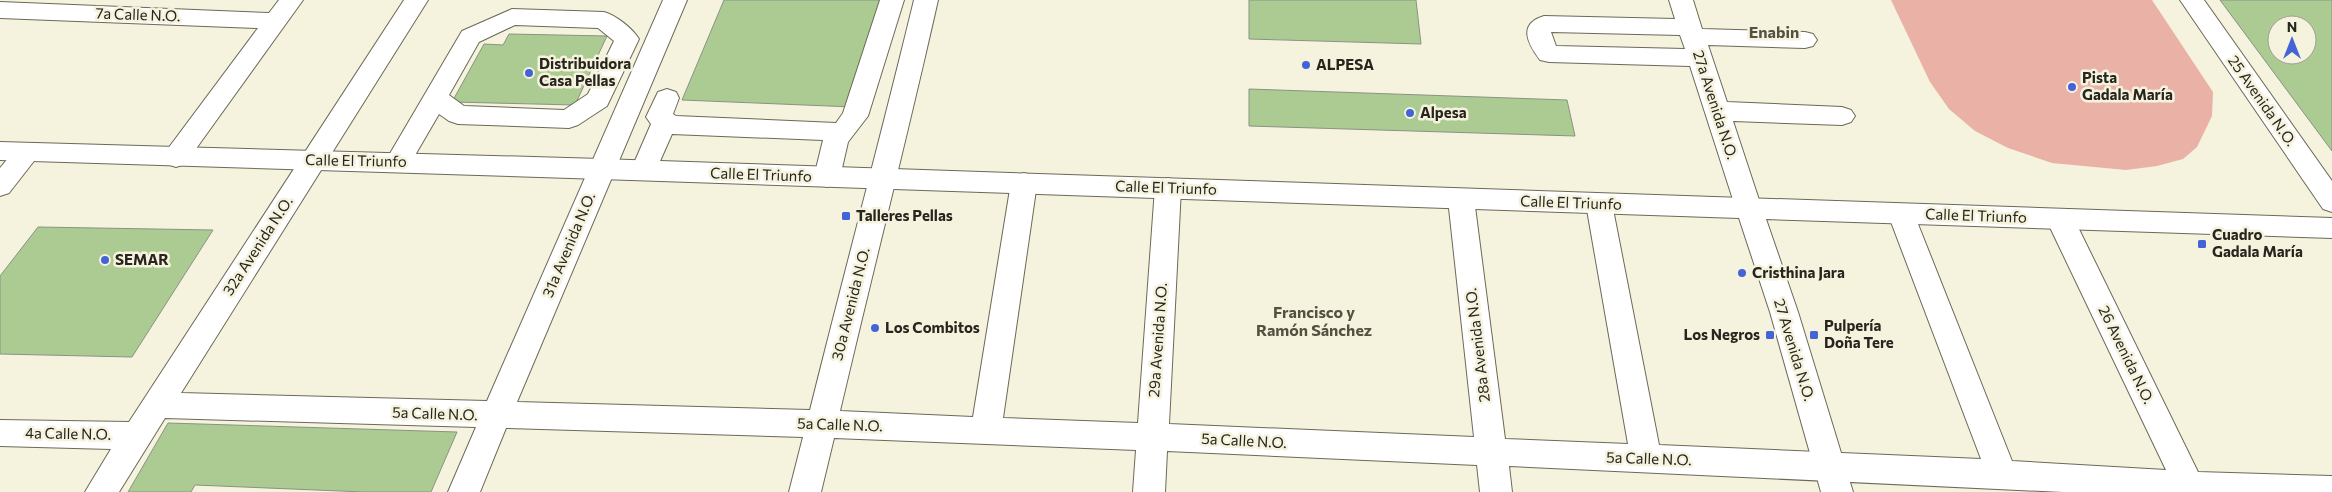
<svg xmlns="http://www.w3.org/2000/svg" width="2332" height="492" font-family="Commissioner,sans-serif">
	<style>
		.green { fill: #eab1a7 }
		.building { fill: #abcb93; stroke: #8a9383; fill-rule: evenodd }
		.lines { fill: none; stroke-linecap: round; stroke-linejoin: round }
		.minor-casing { stroke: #6c6958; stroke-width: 2 }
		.major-casing { stroke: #6c6958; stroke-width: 2 }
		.minor { fill: #fff; fill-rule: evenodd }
		.major { fill: #fff; fill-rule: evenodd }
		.poi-dot { fill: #4463d6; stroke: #f5f2de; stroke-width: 2 }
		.labels { text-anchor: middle; stroke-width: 5; stroke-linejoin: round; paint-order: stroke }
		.street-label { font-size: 15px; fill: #27251e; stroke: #f5f2de }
		.poi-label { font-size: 15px; font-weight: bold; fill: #27251e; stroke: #f5f2de; text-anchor: start }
		.neighbourhood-label { font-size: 16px; font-weight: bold; fill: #545141; stroke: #f5f2de }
	</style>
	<rect width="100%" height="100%" fill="#f5f2de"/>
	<path class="green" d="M1891,0H2152L2213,92L2212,116L2197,147L2183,159L2157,166L2126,170L2052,163L2008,148L1975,131L1949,109L1930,82Z"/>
	<g class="building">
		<path d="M724,0H884L853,107L682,100Z"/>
		<path d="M1249,0H1416L1421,44L1249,39Z"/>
		<path d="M2220,0H2332V151ZM2277,25H2307V55H2277Z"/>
		<path d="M509,34L607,36L575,105L452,102L484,44L503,45Z"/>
		<path d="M1249,89L1567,100L1575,136L1249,126Z"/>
		<path d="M38,227L213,230L132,357L0,354V276Z"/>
		<path d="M168,423L457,432L431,492H364L195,485L191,492H128Z"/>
	</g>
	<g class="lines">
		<g class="minor-casing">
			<g id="minor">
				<path d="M279,0H303L185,164L176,167L167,164L163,157L167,150L258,28L0,18V2L269,13Z"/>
				<path d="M404,0H428L181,393L487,401L663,0H687L517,402L810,410C844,273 881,137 914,0H938C907,138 872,274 840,411L973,417L1011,183L1015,176L1024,173L1033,176L1037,183L1003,418L1138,423L1155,188L1159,181L1168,178L1177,181L1181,188L1169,424L1474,437L1448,199L1452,192L1461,189L1470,192L1474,199L1505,439L1628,444L1586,204L1590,197L1599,194L1608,197L1612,204L1659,445L1981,459L1888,214L1891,207L1901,204L1911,207L1914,214L2012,461L2166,470L2046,219L2050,212L2060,209L2070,212L2074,219L2198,472L2332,476V492H2063L1509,466L1512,492H1480L1477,465L1167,451L1165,492H1133L1136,450L834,438L821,492H789L803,437L506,428L480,492H448L476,427L165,418L119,492H85L111,449L0,446V420L129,422Z"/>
				<path d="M880,0H904L868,116L848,142L840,177L836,184L827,187L818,184L814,177L823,140L672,134L653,177L644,180L635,177L631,170L651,124L646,117L658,92L667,89L676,92L679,98L673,114L676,116L836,123L843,113Z"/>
				<path d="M1669,0H1693L1702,29L1805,32L1813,34L1817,40L1813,46L1805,48L1708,45L1727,102L1842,107L1851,110L1855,116L1851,122L1842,125L1733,121L1762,209L1758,216L1749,219L1740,216L1736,209L1690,66L1549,62L1540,60C1528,44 1517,24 1544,16L1675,19ZM1551,32L1680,35L1685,49L1556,46Z"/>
				<path d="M2180,0H2204L2332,181V212L2323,209Z"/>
				<path d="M512,9L604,12C617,16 632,28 639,39L607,106L578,125L569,128L458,124L449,121L439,114L407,169L398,172L389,169L385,162L462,31ZM515,25L598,28L614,41L588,94L564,110L464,106L449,95L479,42Z"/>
				<path d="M28,143L37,145L41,152L9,193L0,196V168L19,145Z"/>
			</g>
		</g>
		<g class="major-casing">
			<path id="major" d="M0,142L601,159L2332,218V238L1766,219L1798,312L1853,492H1821L1770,312L1739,218L601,179L0,160Z"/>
		</g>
		<use href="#minor" class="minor"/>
		<use href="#major" class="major"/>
	</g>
	<g class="poi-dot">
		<circle cx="1306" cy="65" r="5"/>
		<circle cx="529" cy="73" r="5"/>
		<circle cx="2072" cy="87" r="5"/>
		<circle cx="1410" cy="113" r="5"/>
		<rect x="841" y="211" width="10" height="10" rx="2.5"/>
		<rect x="2197" y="239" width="10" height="10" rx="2.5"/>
		<circle cx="105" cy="260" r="5"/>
		<circle cx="1742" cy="273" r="5"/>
		<circle cx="875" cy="328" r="5"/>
		<rect x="1765" y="330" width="10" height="10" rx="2.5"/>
		<rect x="1809" y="330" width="10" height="10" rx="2.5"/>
	</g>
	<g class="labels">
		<g class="street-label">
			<text transform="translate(138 15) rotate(2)" y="5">7a Calle N.O.</text>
			<text transform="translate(2262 101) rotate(55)" y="5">25 Avenida N.O.</text>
			<text transform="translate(1715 105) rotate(72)" y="5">27a Avenida N.O.</text>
			<text transform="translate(356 161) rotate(1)" y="5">Calle El Triunfo</text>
			<text transform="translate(761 175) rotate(2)" y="5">Calle El Triunfo</text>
			<text transform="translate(1166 188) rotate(2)" y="5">Calle El Triunfo</text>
			<text transform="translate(1571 203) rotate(2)" y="5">Calle El Triunfo</text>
			<text transform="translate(1976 216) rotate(2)" y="5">Calle El Triunfo</text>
			<text transform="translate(569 245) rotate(-67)" y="5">31a Avenida N.O.</text>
			<text transform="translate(258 246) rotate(-57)" y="5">32a Avenida N.O.</text>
			<text transform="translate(851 304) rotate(-76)" y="5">30a Avenida N.O.</text>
			<text transform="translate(1158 340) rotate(-86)" y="5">29a Avenida N.O.</text>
			<text transform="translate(1478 345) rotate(-97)" y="5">28a Avenida N.O.</text>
			<text transform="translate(1794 350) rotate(73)" y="5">27 Avenida N.O.</text>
			<text transform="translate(2126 355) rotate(64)" y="5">26 Avenida N.O.</text>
			<text transform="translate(435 414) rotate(2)" y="5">5a Calle N.O.</text>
			<text transform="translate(840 425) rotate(2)" y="5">5a Calle N.O.</text>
			<text transform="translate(68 434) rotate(1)" y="5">4a Calle N.O.</text>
			<text transform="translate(1244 441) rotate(3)" y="5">5a Calle N.O.</text>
			<text transform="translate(1649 459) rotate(2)" y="5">5a Calle N.O.</text>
		</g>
		<g class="poi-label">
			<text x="539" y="69">Distribuidora<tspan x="539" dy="17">Casa Pellas</tspan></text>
			<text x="1316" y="70">ALPESA</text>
			<text x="2082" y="83">Pista<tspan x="2082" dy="17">Gadala María</tspan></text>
			<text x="1420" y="118">Alpesa</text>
			<text x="856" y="221">Talleres Pellas</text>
			<text x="2212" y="240">Cuadro<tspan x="2212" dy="17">Gadala María</tspan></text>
			<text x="115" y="265">SEMAR</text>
			<text x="1752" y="278">Cristhina Jara</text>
			<text x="1824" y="331">Pulpería<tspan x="1824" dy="17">Doña Tere</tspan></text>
			<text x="885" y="333">Los Combitos</text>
			<text x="1760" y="340" text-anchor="end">Los Negros</text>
		</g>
		<g class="neighbourhood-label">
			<text x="1774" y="38">Enabin</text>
			<text x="1314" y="318">Francisco y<tspan x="1314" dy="18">Ramón Sánchez</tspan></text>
		</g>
	</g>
	<g transform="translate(2292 40)"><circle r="24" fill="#f5f2de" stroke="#a3a091"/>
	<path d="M0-4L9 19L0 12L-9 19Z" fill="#4463d6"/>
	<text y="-8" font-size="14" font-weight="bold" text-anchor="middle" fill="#27251e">N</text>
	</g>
</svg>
